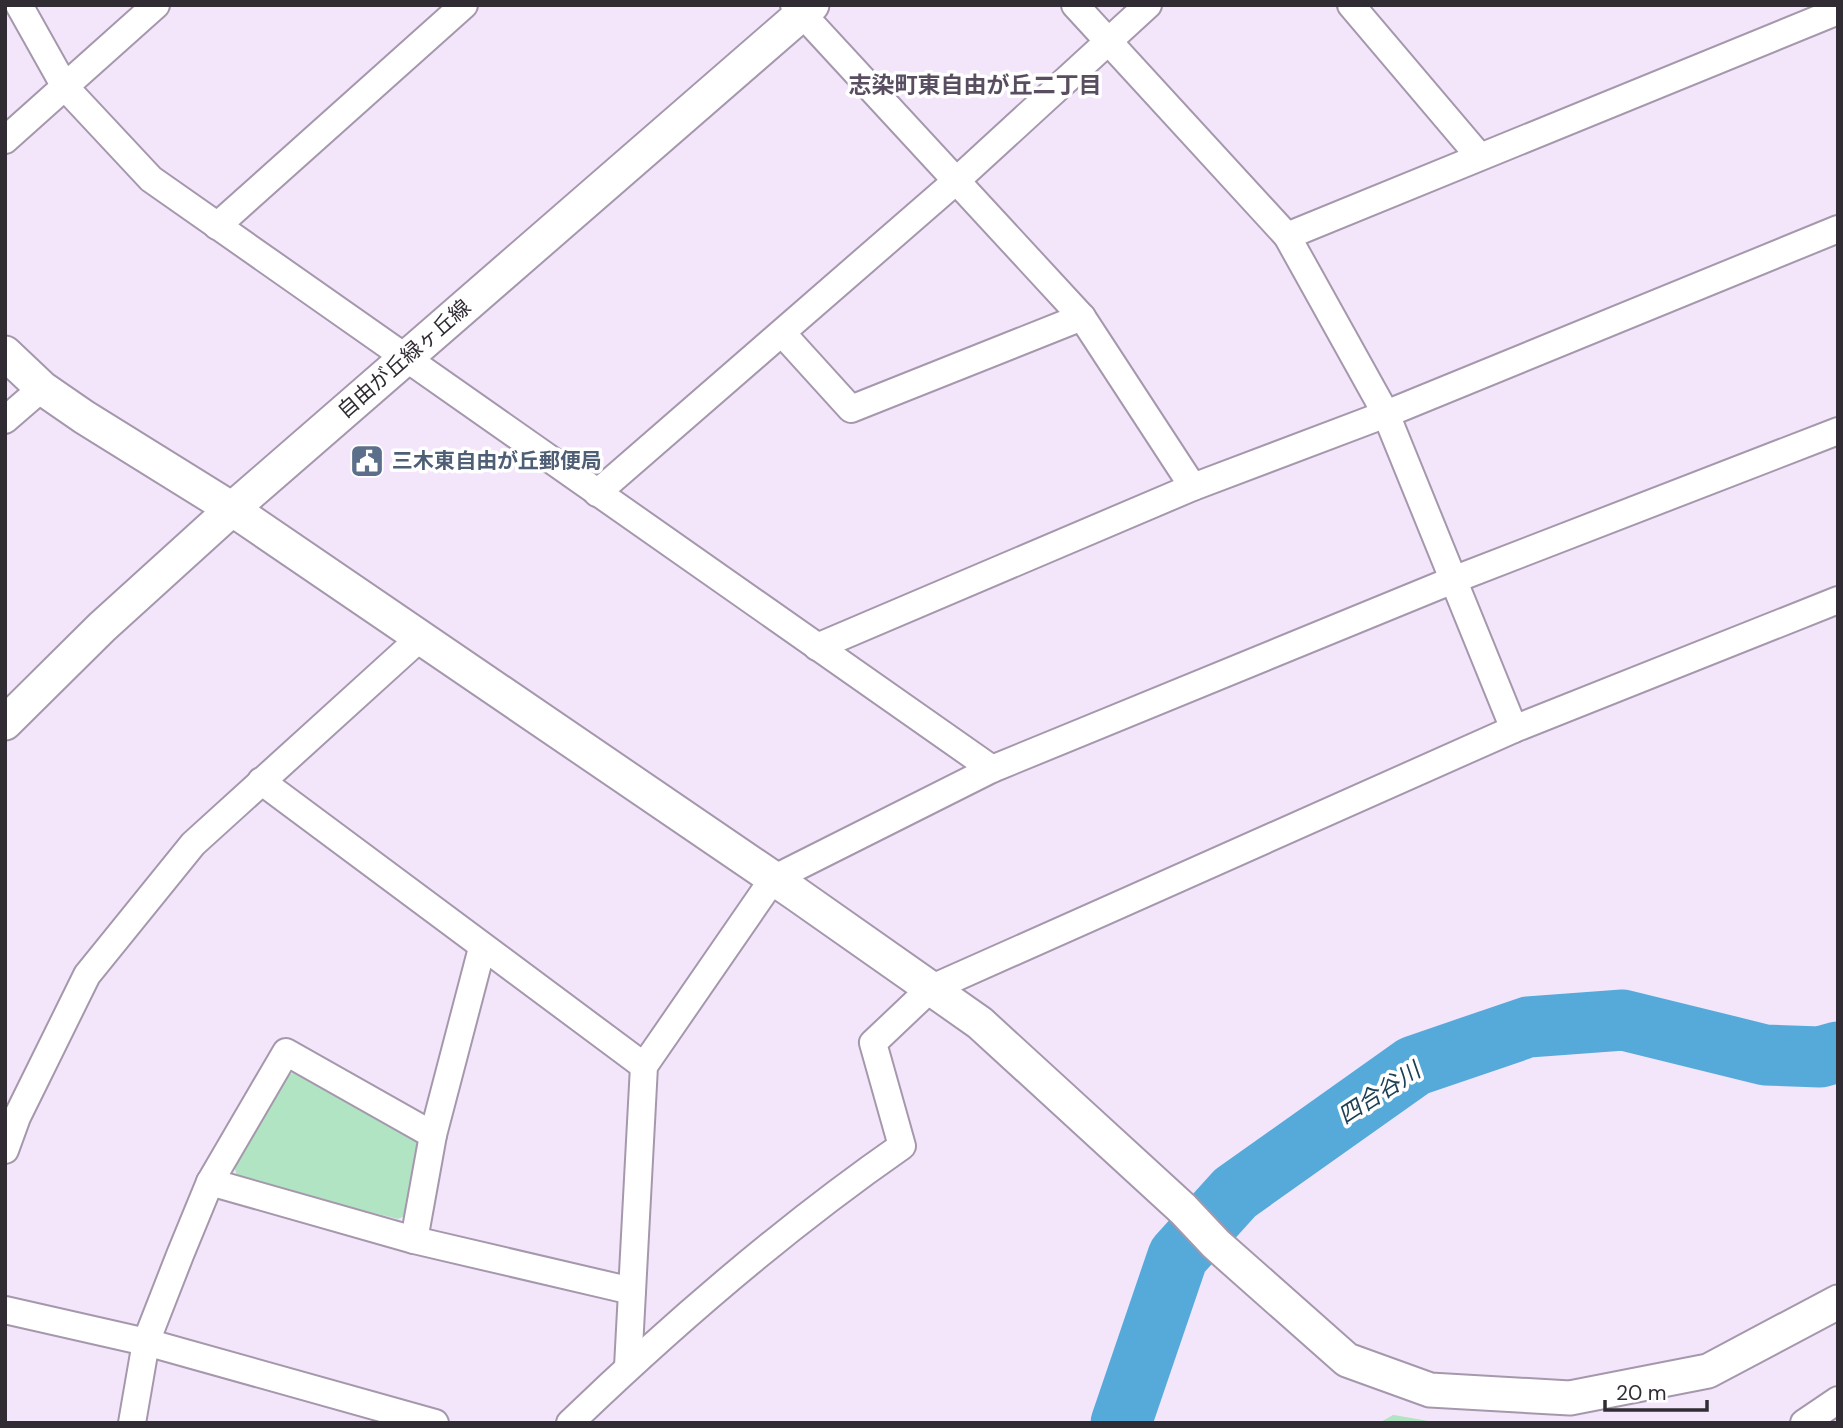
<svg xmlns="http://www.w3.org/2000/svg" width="1843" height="1428" font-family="'DM Sans','Noto Sans JP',sans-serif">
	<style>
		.green { fill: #b1e4c3 }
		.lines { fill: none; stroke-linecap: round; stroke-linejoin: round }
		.river { stroke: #55aada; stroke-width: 61 }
		.minor-casing { stroke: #a598ac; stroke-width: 30 }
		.tertiary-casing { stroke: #a598ac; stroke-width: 37 }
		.minor { stroke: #fff; stroke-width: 26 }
		.tertiary { stroke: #fff; stroke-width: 33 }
		.labels { text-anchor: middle; stroke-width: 7; stroke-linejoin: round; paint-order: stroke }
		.street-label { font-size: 21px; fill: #312c34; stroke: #fff }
		.service-label { font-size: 21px; font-weight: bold; fill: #4e5e75; stroke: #fff; text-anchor: start }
		.neighbourhood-label { font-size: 23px; font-weight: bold; fill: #594e60; stroke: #fff }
		.water-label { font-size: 23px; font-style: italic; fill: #1b4055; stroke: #fff }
	</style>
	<rect width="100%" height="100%" fill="#f3e6fb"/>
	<g class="green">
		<path d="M304,1070L397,1123L423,1145L407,1215L398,1219L238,1179L234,1166L290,1074Z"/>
		<path d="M1393,1415H1394L1440,1423H1379Z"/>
	</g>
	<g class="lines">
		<path class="river" d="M1121,1423L1178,1256L1235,1193L1414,1066L1528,1027L1623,1020L1765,1055L1820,1057L1838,1052"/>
		<g class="minor-casing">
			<g id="minor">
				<path d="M19,5L65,87L151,179L992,769"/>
				<path d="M794,5L1082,317L1193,487"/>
				<path d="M1075,5L1287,236L1386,414L1514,729"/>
				<path d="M1351,5L1479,156"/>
				<path d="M5,140L156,5"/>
				<path d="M217,226L464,5"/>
				<path d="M1287,236L1838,11"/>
				<path d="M782,333L851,409L1082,317"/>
				<path d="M5,420L42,388"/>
				<path d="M597,493L956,181L1148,5"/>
				<path d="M817,647L1193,487L1386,414L1838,229"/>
				<path d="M261,781L644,1066"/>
				<path d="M5,1150L17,1117L87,975L193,844L420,638"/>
				<path d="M210,1182L414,1240L632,1291"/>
				<path d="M414,1240L433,1135L482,948"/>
				<path d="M5,1310L146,1342L435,1423"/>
				<path d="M628,1367L644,1066L773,879L992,769L1453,580L1838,431"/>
				<path d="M132,1423L146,1342L180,1255L210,1182L286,1052L433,1135"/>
				<path d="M570,1423C674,1323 784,1228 902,1146L873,1043L930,989L1514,729L1838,600"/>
				<path d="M1804,1423L1838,1400"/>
			</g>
		</g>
		<g class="tertiary-casing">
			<g id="tertiary">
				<path d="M5,353L42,388L84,417L232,509L795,893L980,1023L1183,1209L1216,1244L1347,1360L1430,1390L1570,1398L1708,1371L1838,1302"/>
				<path d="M5,723L102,627L232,509L812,5"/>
			</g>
		</g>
		<use href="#minor" class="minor"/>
		<use href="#tertiary" class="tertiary"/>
	</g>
	<defs>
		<g id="civic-square" transform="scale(1.75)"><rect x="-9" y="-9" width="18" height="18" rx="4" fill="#5c6f8a" stroke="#fff"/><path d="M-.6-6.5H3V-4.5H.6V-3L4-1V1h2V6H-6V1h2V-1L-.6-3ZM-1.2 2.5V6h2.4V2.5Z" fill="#fff"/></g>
	</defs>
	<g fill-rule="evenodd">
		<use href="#civic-square" x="367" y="461"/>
	</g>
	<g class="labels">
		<g class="street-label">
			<text transform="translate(404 359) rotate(-41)" y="7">自由が丘緑ヶ丘線</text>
		</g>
		<g class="service-label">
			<text x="392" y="468">三木東自由が丘郵便局</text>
		</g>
		<g class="neighbourhood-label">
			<text x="975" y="93">志染町東自由が丘二丁目</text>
		</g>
		<g class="water-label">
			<text transform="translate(1379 1093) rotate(-33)" y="8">四合谷川</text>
		</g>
	</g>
	<rect width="1843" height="1428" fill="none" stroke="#312c34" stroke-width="14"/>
	<path d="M1605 1400v10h102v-10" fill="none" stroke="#312c34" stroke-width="3.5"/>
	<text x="1616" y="1400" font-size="21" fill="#312c34" stroke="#ffffff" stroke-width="5" paint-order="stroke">20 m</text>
</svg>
